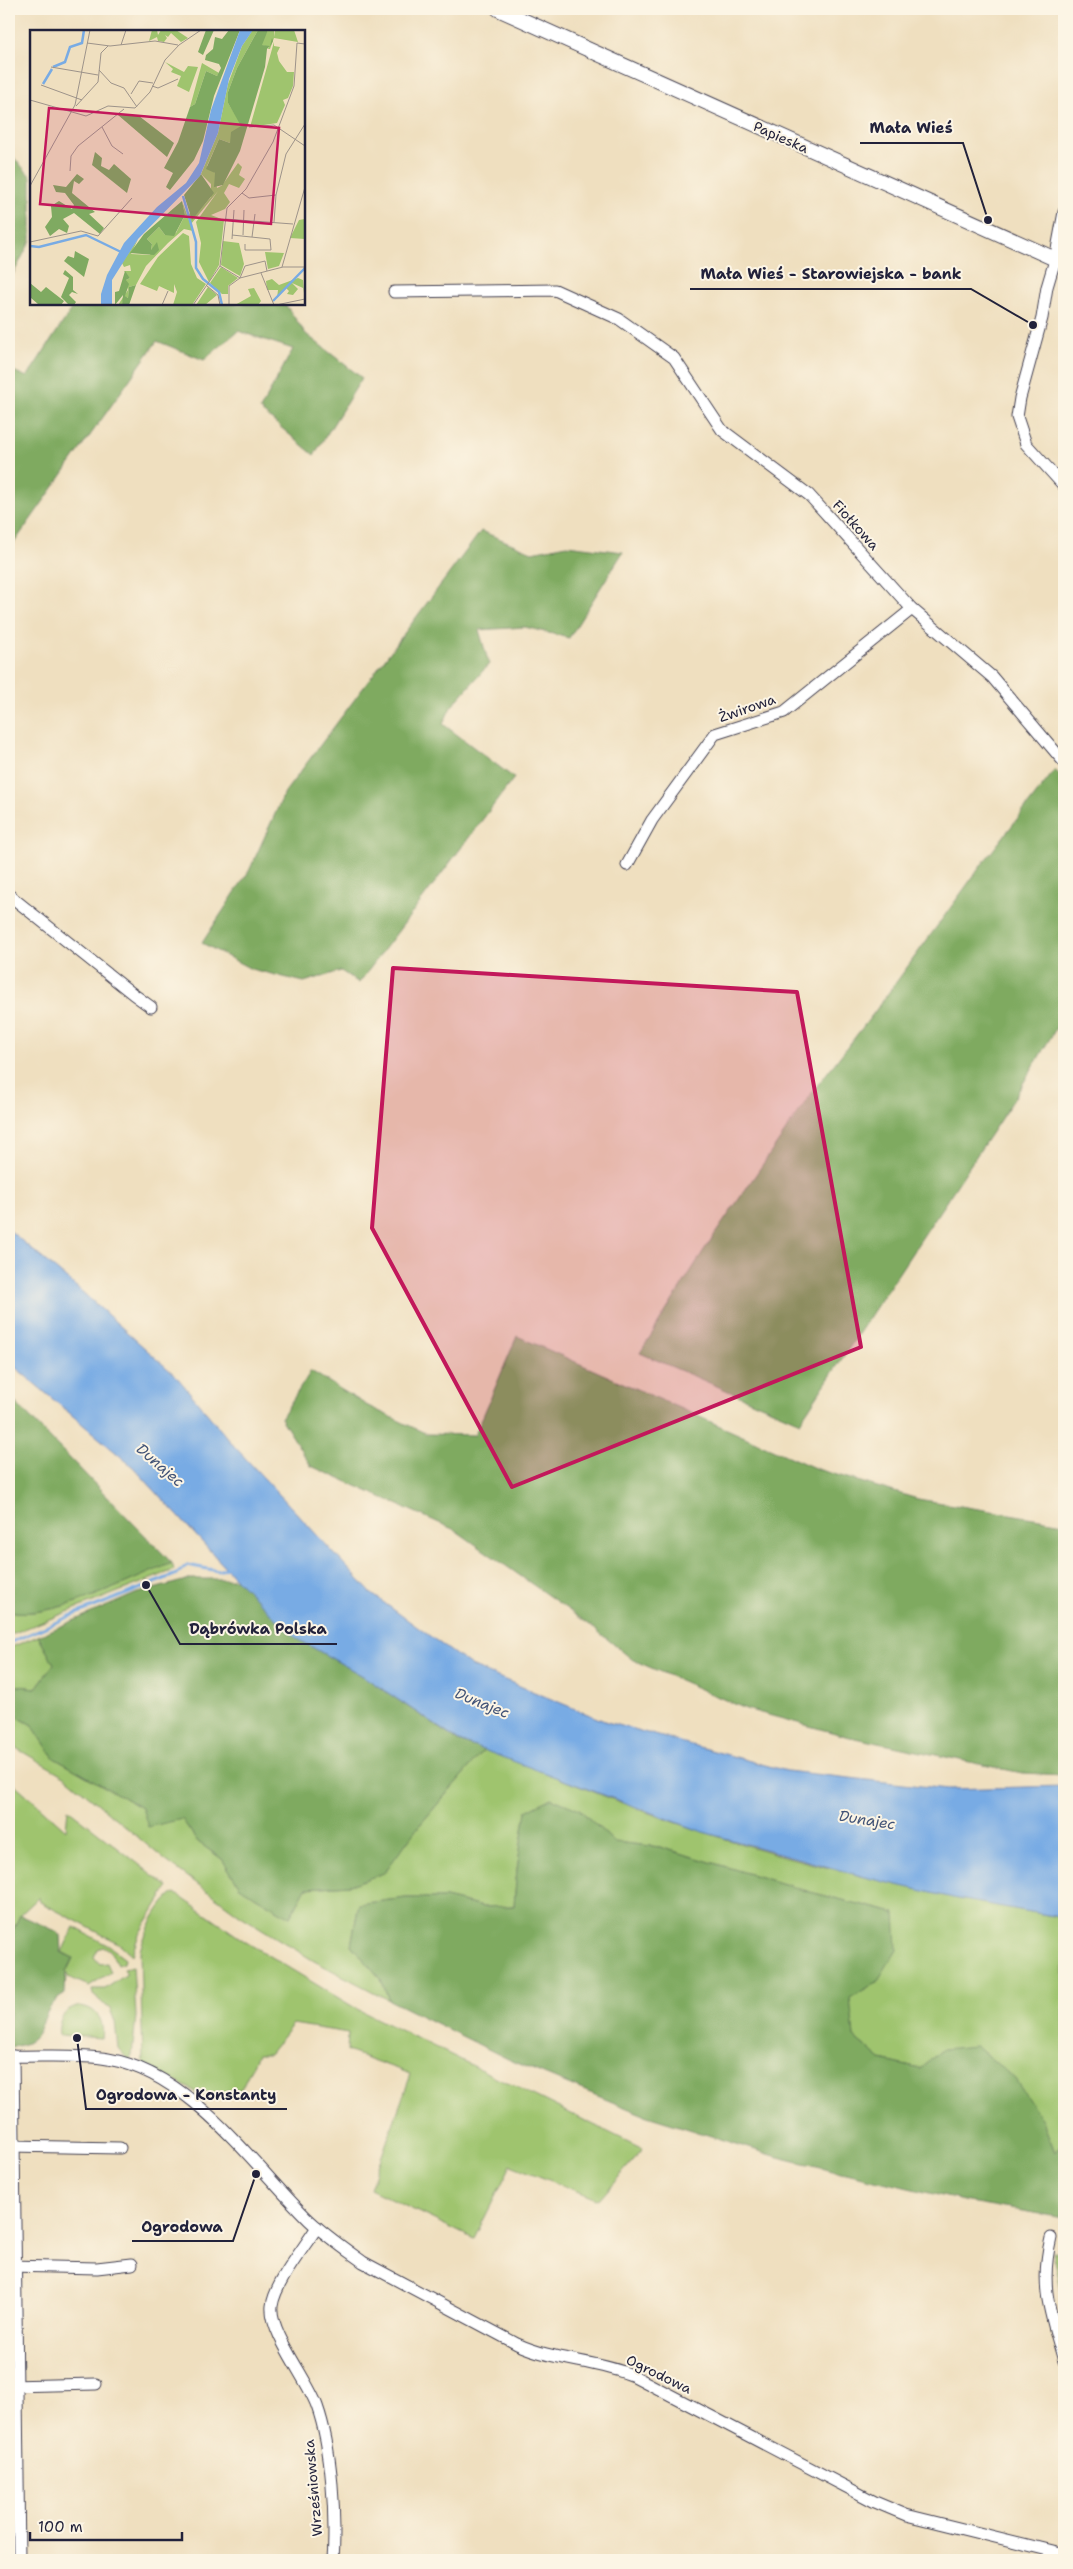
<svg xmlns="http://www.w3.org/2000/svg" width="1073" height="2569" font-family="'Shantell Sans',sans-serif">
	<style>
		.green { fill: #9fc46e; stroke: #607354 }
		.forest { fill: #7faa61; stroke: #50664e }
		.water { fill: #78abe4; stroke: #4d6690 }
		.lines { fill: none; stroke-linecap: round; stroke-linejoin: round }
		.stream { stroke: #78abe4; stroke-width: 3 }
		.minor-casing { stroke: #413e4f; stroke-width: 13 }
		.tertiary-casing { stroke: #413e4f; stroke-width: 16 }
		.minor { stroke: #fff; stroke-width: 11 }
		.tertiary { stroke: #fff; stroke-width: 14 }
		.marked { fill: #c2185b; fill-opacity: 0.2; stroke: #c2185b; stroke-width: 4; stroke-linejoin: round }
		.labels { text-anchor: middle; stroke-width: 4; stroke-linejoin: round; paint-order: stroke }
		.street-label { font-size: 14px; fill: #22223b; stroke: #fcf5e5 }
		.water-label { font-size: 15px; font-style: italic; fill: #405276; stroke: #fcf5e5 }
		.inset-river { fill: none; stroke: #78abe4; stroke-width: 2.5 }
		.inset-road { fill: none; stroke: #9d938a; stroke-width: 1 }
		.view { fill: #c2185b; fill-opacity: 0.15; stroke: #c2185b; stroke-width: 2.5 }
		.inset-edge { fill: none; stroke: #22223b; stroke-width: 2.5 }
		.leader { fill: none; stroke: #22223b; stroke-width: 2 }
		.callout-dot { fill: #22223b; stroke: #fcf5e5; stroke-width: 2 }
		.callout-label { font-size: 15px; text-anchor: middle; font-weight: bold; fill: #22223b; stroke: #fcf5e5; stroke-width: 4; stroke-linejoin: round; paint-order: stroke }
	</style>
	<rect width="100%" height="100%" fill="#fcf5e5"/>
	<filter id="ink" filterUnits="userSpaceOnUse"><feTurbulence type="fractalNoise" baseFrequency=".02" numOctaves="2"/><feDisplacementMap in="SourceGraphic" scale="10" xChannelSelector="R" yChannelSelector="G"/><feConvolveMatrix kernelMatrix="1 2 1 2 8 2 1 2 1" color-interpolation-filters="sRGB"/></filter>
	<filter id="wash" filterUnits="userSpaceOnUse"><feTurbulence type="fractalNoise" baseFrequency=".0096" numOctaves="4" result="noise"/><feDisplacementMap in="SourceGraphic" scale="20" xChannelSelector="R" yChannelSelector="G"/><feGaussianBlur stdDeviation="1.12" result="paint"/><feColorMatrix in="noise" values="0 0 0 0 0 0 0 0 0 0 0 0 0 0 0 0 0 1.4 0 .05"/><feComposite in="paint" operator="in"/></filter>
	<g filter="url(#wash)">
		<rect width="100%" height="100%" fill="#efdfbf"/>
		<g class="green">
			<path d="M172,1563L174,1570L9,1635V1611C51,1621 131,1579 172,1563Z"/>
			<path d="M38,1636L54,1664L36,1688L9,1685V1648Z"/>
			<path d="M9,1712L32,1725L54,1758L142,1808L182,1819L198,1842L222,1859L241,1888L290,1917L306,1888L350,1885L384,1872L418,1827L484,1750C557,1776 629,1808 704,1832C821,1870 943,1896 1064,1918V2144L1055,2152L1042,2120L943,2049L920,2069L881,2060L854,2037L849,1998L877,1982L895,1913L810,1892L660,1847L614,1842L580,1810L526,1812L517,1869L514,1906L483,1907L445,1898H406L359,1904L351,1945L381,1979L389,2000L314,1961L241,1916L165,1860L66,1777L9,1744Z"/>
			<path d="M9,1779L66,1830L68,1809L168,1887L139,1934L132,1955L120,1944L40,1902L39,1897L20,1915L9,1939Z"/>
			<path d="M175,1893L246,1942L357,2009L643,2149L599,2200L511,2165L474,2239L370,2189L411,2074L347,2051L348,2033L293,2024L269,2054H258L241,2089L214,2095L200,2094L143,2064L140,1951C144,1935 160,1900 175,1893Z"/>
			<path d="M74,1927L109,1946L125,1958L124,1963L118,1965L110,1951L103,1947L98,1949L94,1957L100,1964L107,1963L111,1972L89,1986L68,1977L66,1972L73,1958L62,1952Z"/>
			<path d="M133,1967L136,2016L132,2056L129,2061L118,2048L115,2022L110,2009L93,1995L92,1989H105L127,1974L124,1969Z"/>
			<path d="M80,2006C97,2008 105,2021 102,2038L59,2035C57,2018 65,2010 80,2006Z"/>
			<path d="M1053,2251L1064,2253V2304V2303Z"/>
		</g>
		<g class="forest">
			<path d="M9,152L31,177V240L9,282Z"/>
			<path d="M75,304H285L306,334L362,378L314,455L260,410L293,349L238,331L204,360L157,341L9,550V369L27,377Z"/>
			<path d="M481,531L532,552L567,545L623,552L569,638L525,627L479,630L489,664L451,707L443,724L514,778L359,983L341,971L304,982L251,969L202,943L249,871L285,792Z"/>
			<path d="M1055,770L1064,779V1015L1012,1102L800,1422L640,1353L704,1250L813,1091L873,1014L983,863Z"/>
			<path d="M517,1336L817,1469L918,1499L1064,1523V1775L1022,1773L850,1737L746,1709L633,1660L590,1625L455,1530L311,1466L281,1418L311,1371L368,1406L427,1434L475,1435Z"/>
			<path d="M9,1396L172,1563C132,1579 51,1621 9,1611Z"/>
			<path d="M190,1579H236L296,1638L363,1676L458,1741L484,1750L418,1827L384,1873L350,1885L306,1888L290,1917L241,1888L222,1859L198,1842L182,1819L148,1827L142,1808L54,1758L32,1725L9,1712V1685L36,1688L54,1664L38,1636L135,1594Z"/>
			<path d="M551,1798L580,1810L614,1842L660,1847L810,1892L895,1913L897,1949L877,1982L850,1998L854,2037L881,2060L920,2069L943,2049L976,2046L1015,2079L1042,2120L1055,2152L1064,2144V2218L963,2201L778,2157L644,2115L512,2061L389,2000L381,1979L351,1945L359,1904L406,1898H445L483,1907L514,1906L517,1869L526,1811Z"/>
			<path d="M20,1915L56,1931L60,1935L61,1952L73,1958L66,1972L65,1994C32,2013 53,2044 9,2047V1939Z"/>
		</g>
		<path class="water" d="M9,1230L80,1290L177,1377L234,1446L372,1594L471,1666L607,1722L787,1771L948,1789L1064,1786V1918L953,1898L872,1879L703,1832L459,1741L363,1676L296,1638L236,1579L133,1467L9,1362Z"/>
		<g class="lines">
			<path class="stream" d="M9,1643L68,1617L177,1574L187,1565L218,1571L229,1567"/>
		</g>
	</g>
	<g filter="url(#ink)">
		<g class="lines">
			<g class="minor-casing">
				<g id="minor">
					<path d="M1064,212L1055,260L1047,287L1042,318L1020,398L1017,417L1026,444L1064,486"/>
					<path d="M394,292L555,290L619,319L674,358L722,430L809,495L912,609L992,677L1064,762"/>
					<path d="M627,865L652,820L715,734L784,712L912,609"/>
					<path d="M9,895L133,994L151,1007"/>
					<path d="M9,2056C39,2057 78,2054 108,2059C191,2073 252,2164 309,2220C326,2236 345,2249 363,2262L517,2344C554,2361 596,2360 634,2376L875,2502L906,2515L1064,2554"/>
					<path d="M13,2056L19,2560"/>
					<path d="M9,2146L120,2148"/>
					<path d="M317,2227C304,2248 275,2283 272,2306C269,2332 308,2380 317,2406C332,2448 336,2516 333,2560"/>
					<path d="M1051,2238C1039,2288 1051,2314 1064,2361"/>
					<path d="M9,2266L97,2268L132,2264"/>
					<path d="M9,2386L96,2384"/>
				</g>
			</g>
			<g class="tertiary-casing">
				<path id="tertiary" d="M498,9L1064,263"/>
			</g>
			<use href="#minor" class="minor"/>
			<use href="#tertiary" class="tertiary"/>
		</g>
	</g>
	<path class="marked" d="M393,968L797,992L861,1347L512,1487L372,1228Z"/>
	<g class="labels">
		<g class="street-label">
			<text transform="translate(781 137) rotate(24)" y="5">Papieska</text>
			<text transform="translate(856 525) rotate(48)" y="5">Fiołkowa</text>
			<text transform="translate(747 708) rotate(-19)" y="5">Żwirowa</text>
			<text transform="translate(659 2374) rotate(26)" y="5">Ogrodowa</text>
			<text transform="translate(313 2488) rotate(-95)" y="5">Wrześniowska</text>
		</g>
		<g class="water-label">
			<text transform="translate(160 1465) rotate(41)" y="5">Dunajec</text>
			<text transform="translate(482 1703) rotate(22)" y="5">Dunajec</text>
			<text transform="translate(867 1820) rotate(9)" y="5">Dunajec</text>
		</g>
	</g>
	<g transform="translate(30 30)">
		<rect width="275" height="275" fill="#efdfbf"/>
		<path d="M122,0H127L128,5L131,0H146L158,8L151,12L141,3L138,7L135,5L137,8L134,12L128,11L127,7L119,11ZM228,0L207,38L198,62V73L212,96L200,113L189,109L177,136L185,143L187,158L193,155L161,194L157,183L162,184V189L181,167V154L171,144L188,103L198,54L212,16L222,1ZM238,0H244V7L245,0H264L268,12L244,8L240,19H238L239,17L232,15V11ZM244,12V16L250,17L247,23L249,31L257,42H264L263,56L258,68L253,70L255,75L247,93L220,97ZM135,32L154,42L158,36L168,37L159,62L147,56L151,46L141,42L143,39ZM172,33L189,43L187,46L176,41L165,74L160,77ZM208,133L212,137L209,145L215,149L209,158L199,154L194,163L200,172L195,179L181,185L194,190L189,235L179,252L169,232L171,213L166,192ZM152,171L163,201L154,199L138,213L116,236L106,255L99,257L98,268L94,266L92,275H88L98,260L96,250L100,248L94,241H101L100,235L94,237L92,233L108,209L101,224L120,225L124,218L121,220L122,214L117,209L129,197L135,205L146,203L155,185ZM275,189V209L260,208L269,190ZM153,203L159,206L161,234L167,248L176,254L162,275H143L147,262L144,254V263L129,256L127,261L110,254L128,227ZM193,211L209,213L214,234L210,246L191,235ZM235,222L254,223L249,236L238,239ZM191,237L208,248L198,256V264H192L180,253ZM268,248L273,250L274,263L273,258L262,253L268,259L263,265L257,264L259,261L256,258L247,268L248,260H237L236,251L242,249L249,255ZM178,257L187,265L175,275H166ZM224,258L231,271L228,275H205L221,266L218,259Z" fill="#9fc46e"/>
		<path d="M176,0H184L173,25L168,22ZM199,0H210L184,66L173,111L164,130L140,160L136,157L143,143L134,138L148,112L160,77L165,74L176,41L187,46L191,38L189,34L175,30L176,25L183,19L185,7L192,9ZM228,0H238L232,15L240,16L242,8L243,11L241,15L237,19L235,37L210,121L193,155L184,157L185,143L176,139L189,109L200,113L201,102L211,96L198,73V62L207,38ZM90,84L109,86L144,113L137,127L88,85ZM65,122L72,128L71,136L79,140L84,134L101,149L97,163L62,135ZM47,144L54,149L49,154L44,151L42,163L65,182L59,184L74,198L70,204L44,183L33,189L39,196L37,203L29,199L20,206L15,197L22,187L21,176L29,171L42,179L44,175L35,163L26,162L23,155L36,157ZM171,144L184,163L162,190L154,165ZM152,171L155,185L144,206L135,205L129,197L117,209L122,214L121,220L127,212L129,220L124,225L100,223L114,204ZM45,221L59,229L54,247L34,231L38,226L44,228ZM35,240L43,247V260L48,264L42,262L39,265L46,272L44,275H39L31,267L39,248L33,244ZM95,241L100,248L96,250L99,254L95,266L98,268L99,257L106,255L99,275H92L93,265L85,275V262L89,261ZM0,253L11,262L16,257L34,271L31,275L8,274L1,268Z" fill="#7faa61"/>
		<path d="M210,0H223L212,16L199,49L188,103L170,146L108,209L82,250V275H71V264L77,245L94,213L127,177L156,153L169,133L181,80Z" fill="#78abe4"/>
		<path class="inset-river" d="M23,37L35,32L40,17L52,13L54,0M13,54L22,39M153,166L166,212V238L173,249L189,262L192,275M0,216L9,217L56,205L91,222M243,271L275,238"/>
		<path class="inset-road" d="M57,13L80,16L125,11L148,15M91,15L96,0M21,37L68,45M69,40L81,53L94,58L107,77M11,55L52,70M122,56L128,58L148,49M101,64L109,51L123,53M0,70L56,86L78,76L105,78L120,62L135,30L149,15L171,0M46,76L68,52L71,23L78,16M72,97L82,116L93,124M219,97L244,95L275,116M40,141L41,126L48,116L94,79M0,156L45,75L60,0M212,163L219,168L246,165M195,189L263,194M244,192L246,165L256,124L275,94M202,205L240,209L241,220H215V214M213,205L214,180M222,207L225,184M202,209L204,180M0,212L51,201L68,206L102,168M190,236L197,178L216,159L243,112L264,56L267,13L275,14M190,236L210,248L253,237H275M252,237L275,157M231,243L244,275M177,256L188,265L190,275M132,275L138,261M163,275L190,236M199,275V256L210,248L215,236L235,231L237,241M246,275L275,269"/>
		<path class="view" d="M19,78L249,98L241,194L10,174Z"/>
		<rect width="275" height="275" class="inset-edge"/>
	</g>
	<path class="leader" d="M988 220L963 143H860M1033 325L971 289H690M146 1585L180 1644H337M77 2038L86 2109H287M256 2174L233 2241H132"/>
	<g class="callout-dot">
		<circle cx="988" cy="220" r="5"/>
		<circle cx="1033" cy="325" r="5"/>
		<circle cx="146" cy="1585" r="5"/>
		<circle cx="77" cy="2038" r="5"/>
		<circle cx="256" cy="2174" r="5"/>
	</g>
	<g class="callout-label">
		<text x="911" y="133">Mała Wieś</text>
		<text x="831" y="279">Mała Wieś - Starowiejska - bank</text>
		<text x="258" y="1634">Dąbrówka Polska</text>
		<text x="186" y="2100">Ogrodowa - Konstanty</text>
		<text x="182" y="2232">Ogrodowa</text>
	</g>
	<rect width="1073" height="2569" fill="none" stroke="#fcf5e5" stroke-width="30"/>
	<path d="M30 2532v8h152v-8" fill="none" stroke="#22223b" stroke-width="2.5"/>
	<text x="38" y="2532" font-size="15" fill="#22223b" stroke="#fcf5e5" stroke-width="4" paint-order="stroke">100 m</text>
</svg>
